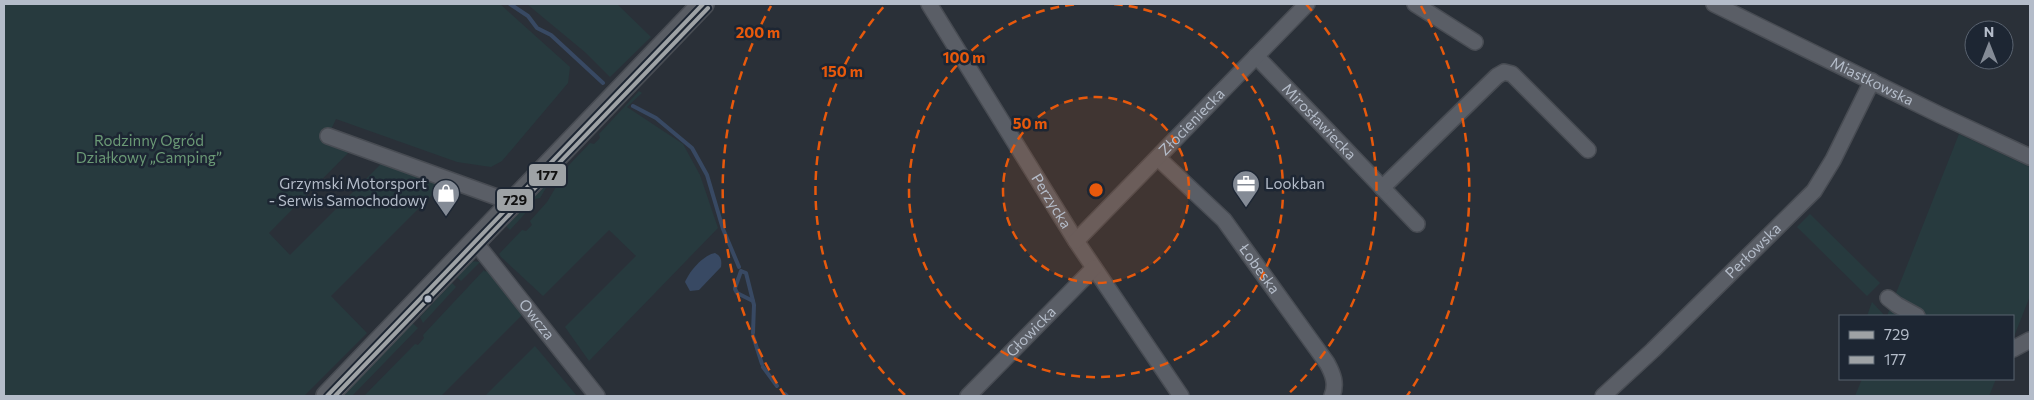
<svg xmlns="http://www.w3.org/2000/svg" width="2034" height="400" font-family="Commissioner,sans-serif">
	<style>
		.green { fill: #273a3e }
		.water { fill: #384963 }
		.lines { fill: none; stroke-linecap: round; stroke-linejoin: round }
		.stream { stroke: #384963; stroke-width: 4 }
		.street-casing { stroke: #484c53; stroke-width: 18 }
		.secondary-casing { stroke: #484c53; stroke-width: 24 }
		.street { stroke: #5a5e66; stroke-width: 15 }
		.secondary { stroke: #595d64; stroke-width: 21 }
		.bus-1-casing { stroke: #1d2633; stroke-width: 8 }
		.bus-2-casing { stroke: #1d2633; stroke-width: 8 }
		.bus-1 { stroke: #9ea2a5; stroke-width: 4 }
		.bus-2 { stroke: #9ea2a5; stroke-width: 4 }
		.ring { fill: none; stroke: #e8590c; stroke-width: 2.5; stroke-dasharray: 9 6 }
		.bus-dot { fill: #b4bcc9; stroke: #1d2633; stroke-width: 2 }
		.labels { text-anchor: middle; stroke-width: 5; stroke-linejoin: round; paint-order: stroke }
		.street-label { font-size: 15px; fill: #b4bcc9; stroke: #1d2633 }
		.park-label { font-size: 15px; fill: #6b9a76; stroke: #1d2633 }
		.poi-label { font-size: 15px; fill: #b4bcc9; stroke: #1d2633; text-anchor: end }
		.centre { fill: #e8590c; stroke: #1d2633; stroke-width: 2.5 }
		.ring-label { font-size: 15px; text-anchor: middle; font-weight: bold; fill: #e8590c; stroke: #1d2633; stroke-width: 5; stroke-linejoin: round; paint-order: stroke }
		.line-badge { stroke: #1d2633; stroke-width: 2 }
		.pale-badge-label { font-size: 14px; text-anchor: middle; font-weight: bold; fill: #111 }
	</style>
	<rect width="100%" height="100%" fill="#2a3038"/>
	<g class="green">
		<path d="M4,4H500L570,67L568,83L502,161L491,167L457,162L336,119L326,140L352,149L269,233L290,255L384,161L444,183L331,296L367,333L304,396H4Z"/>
		<path d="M527,4H617L651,37L610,77L586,53Z"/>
		<path d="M639,91L642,93L627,107L683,144L700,175L718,228L589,361L565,327L636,256L609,230L543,296L501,257L499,254L522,230L526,231L532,225L530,221L547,202L569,165L590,143L594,144L600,138L599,134Z"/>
		<path d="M1959,134L2030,167V296L2013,339V316H1887Z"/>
		<path d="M559,166L540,198L535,199L532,196Z"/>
		<path d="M529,199L533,203L532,206L510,230L502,222Z"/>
		<path d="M1810,214L1880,283L1867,296L1797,227Z"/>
		<path d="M471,261L480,262L461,281L453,274Z"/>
		<path d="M489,268L524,313L441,396H364L415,344L418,345L424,338L423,335L484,270L485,272Z"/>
		<path d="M452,283L456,287L423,323L420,317Z"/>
		<path d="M1872,302L1885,316H1867Z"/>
		<path d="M409,320L418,328L352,396H335Z"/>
		<path d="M535,346L577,396H485Z"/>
		<path d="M1862,379H1996L1989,396H1855Z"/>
	</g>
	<path class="water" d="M715,253C721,256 722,260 721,267L699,290L690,291L685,282C689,272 703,255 715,253Z"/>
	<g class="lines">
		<g class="stream">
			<path d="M510,4L528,16L537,28L551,35L603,83"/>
			<path d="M633,106L656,118L692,148L707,175L723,229L739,267"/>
			<path d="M735,288L741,271L746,273L754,305L753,333"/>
			<path d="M735,289L737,293L753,301"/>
			<path d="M753,336L762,364"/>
			<path d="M763,367L777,386"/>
			<path d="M785,394L787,396"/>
		</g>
		<g class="street-casing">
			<g id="street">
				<path id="s1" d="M929,4L1076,241L1181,396"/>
				<path d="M1415,4L1475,42"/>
				<path id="s2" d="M1714,4L1940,115L2030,157"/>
				<path id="s3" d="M1256,56L1417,224"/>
				<path d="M328,136L505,200L511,204"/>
				<path id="s4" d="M1158,158L1224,220L1327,363C1333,374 1337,384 1332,396"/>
				<path d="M1382,188L1497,76L1504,72L1512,74L1588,150"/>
				<path id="s5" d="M1076,241L1307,4"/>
				<path id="s6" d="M475,242L597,396"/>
				<path d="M1888,298L1897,305L1917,316"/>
				<path d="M2013,349L2030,340"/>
				<path id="s7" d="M968,396L1094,268"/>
				<path id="s8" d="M1603,396L1653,350L1814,191L1833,160L1872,81"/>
			</g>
		</g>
		<g class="secondary-casing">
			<path id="secondary" d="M327,396L703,4"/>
		</g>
		<use href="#street" class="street"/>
		<use href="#secondary" class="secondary"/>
		<g class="bus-1-casing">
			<path id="bus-1" d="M327,396L703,4"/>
		</g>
		<g class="bus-2-casing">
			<path id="bus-2" d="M335,396L708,8"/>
		</g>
		<use href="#bus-1" class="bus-1"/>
		<use href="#bus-2" class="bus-2"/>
	</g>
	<circle cx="1096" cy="190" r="93" fill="#e8590c" fill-opacity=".12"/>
	<g class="ring">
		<circle cx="1096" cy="190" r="93"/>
		<path d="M1114 4A187 187 0 1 1 1078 4"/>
		<path d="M905 395A280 280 0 0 1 886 4M1306 4A280 280 0 0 1 1287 395"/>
		<path d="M785 396A373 373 0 0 1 771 6M1421 6A373 373 0 0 1 1407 396"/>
	</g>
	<defs>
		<g id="office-pin" transform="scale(1.4375)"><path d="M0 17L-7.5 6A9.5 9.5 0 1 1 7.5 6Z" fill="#848b96" stroke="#1d2633"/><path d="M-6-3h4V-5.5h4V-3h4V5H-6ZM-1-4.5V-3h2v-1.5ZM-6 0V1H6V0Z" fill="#fff"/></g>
		<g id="shop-pin" transform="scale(1.4375)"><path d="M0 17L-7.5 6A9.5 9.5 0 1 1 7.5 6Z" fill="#848b96" stroke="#1d2633"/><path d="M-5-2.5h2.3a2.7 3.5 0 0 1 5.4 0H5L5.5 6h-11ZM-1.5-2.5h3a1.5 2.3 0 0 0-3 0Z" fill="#fff"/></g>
	</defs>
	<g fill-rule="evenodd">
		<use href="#office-pin" x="1246" y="184"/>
		<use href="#shop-pin" x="446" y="193"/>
	</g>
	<circle class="bus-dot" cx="428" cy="299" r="4.5"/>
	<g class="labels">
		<g class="street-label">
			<text dy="5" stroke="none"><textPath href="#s2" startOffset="176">Miastkowska</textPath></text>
			<text dy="5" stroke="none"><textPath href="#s3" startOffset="91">Mirosławiecka</textPath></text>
			<text dy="5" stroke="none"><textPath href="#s5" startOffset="166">Złocieniecka</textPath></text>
			<text dy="5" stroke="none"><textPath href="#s1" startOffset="232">Perzycka</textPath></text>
			<text dy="5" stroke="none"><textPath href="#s8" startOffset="209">Perłowska</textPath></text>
			<text dy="5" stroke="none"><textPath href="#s4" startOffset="151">Łobeska</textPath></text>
			<text dy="5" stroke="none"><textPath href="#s6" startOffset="99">Owcza</textPath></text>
			<text dy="5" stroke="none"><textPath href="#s7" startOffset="90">Głowicka</textPath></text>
		</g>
		<g class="park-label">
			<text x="149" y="146">Rodzinny Ogród<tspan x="149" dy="17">Działkowy „Camping”</tspan></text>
		</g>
		<g class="poi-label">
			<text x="427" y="189">Grzymski Motorsport<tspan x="427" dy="17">- Serwis Samochodowy</tspan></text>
			<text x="1265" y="189" text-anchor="start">Lookban</text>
		</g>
	</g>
	<circle cx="1096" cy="190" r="8" class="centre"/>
	<g class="ring-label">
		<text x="758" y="38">200 m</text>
		<text x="964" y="63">100 m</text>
		<text x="842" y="77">150 m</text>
		<text x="1030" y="129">50 m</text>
	</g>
	<g class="line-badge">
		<rect x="528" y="163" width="39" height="24" rx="5" fill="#9ea2a5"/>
		<rect x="496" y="188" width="38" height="24" rx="5" fill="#9ea2a5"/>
	</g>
	<g class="pale-badge-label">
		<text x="547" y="180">177</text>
		<text x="515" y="205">729</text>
	</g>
	<rect width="2034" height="400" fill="none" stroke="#b4bcc9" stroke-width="10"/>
	<rect x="1839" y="315" width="175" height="65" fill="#1d2633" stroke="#59626f"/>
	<rect x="1849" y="331" width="25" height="8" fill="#9ea2a5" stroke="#59626f"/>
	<text x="1884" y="340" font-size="15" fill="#b4bcc9">729</text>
	<rect x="1849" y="356" width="25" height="8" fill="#9ea2a5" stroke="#59626f"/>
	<text x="1884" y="365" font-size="15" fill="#b4bcc9">177</text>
	<g transform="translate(1989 45)"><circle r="24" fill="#1d2633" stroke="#59626f"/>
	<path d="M0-4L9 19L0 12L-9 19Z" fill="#848b96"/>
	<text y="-8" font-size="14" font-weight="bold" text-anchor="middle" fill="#b4bcc9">N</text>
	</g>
</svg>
